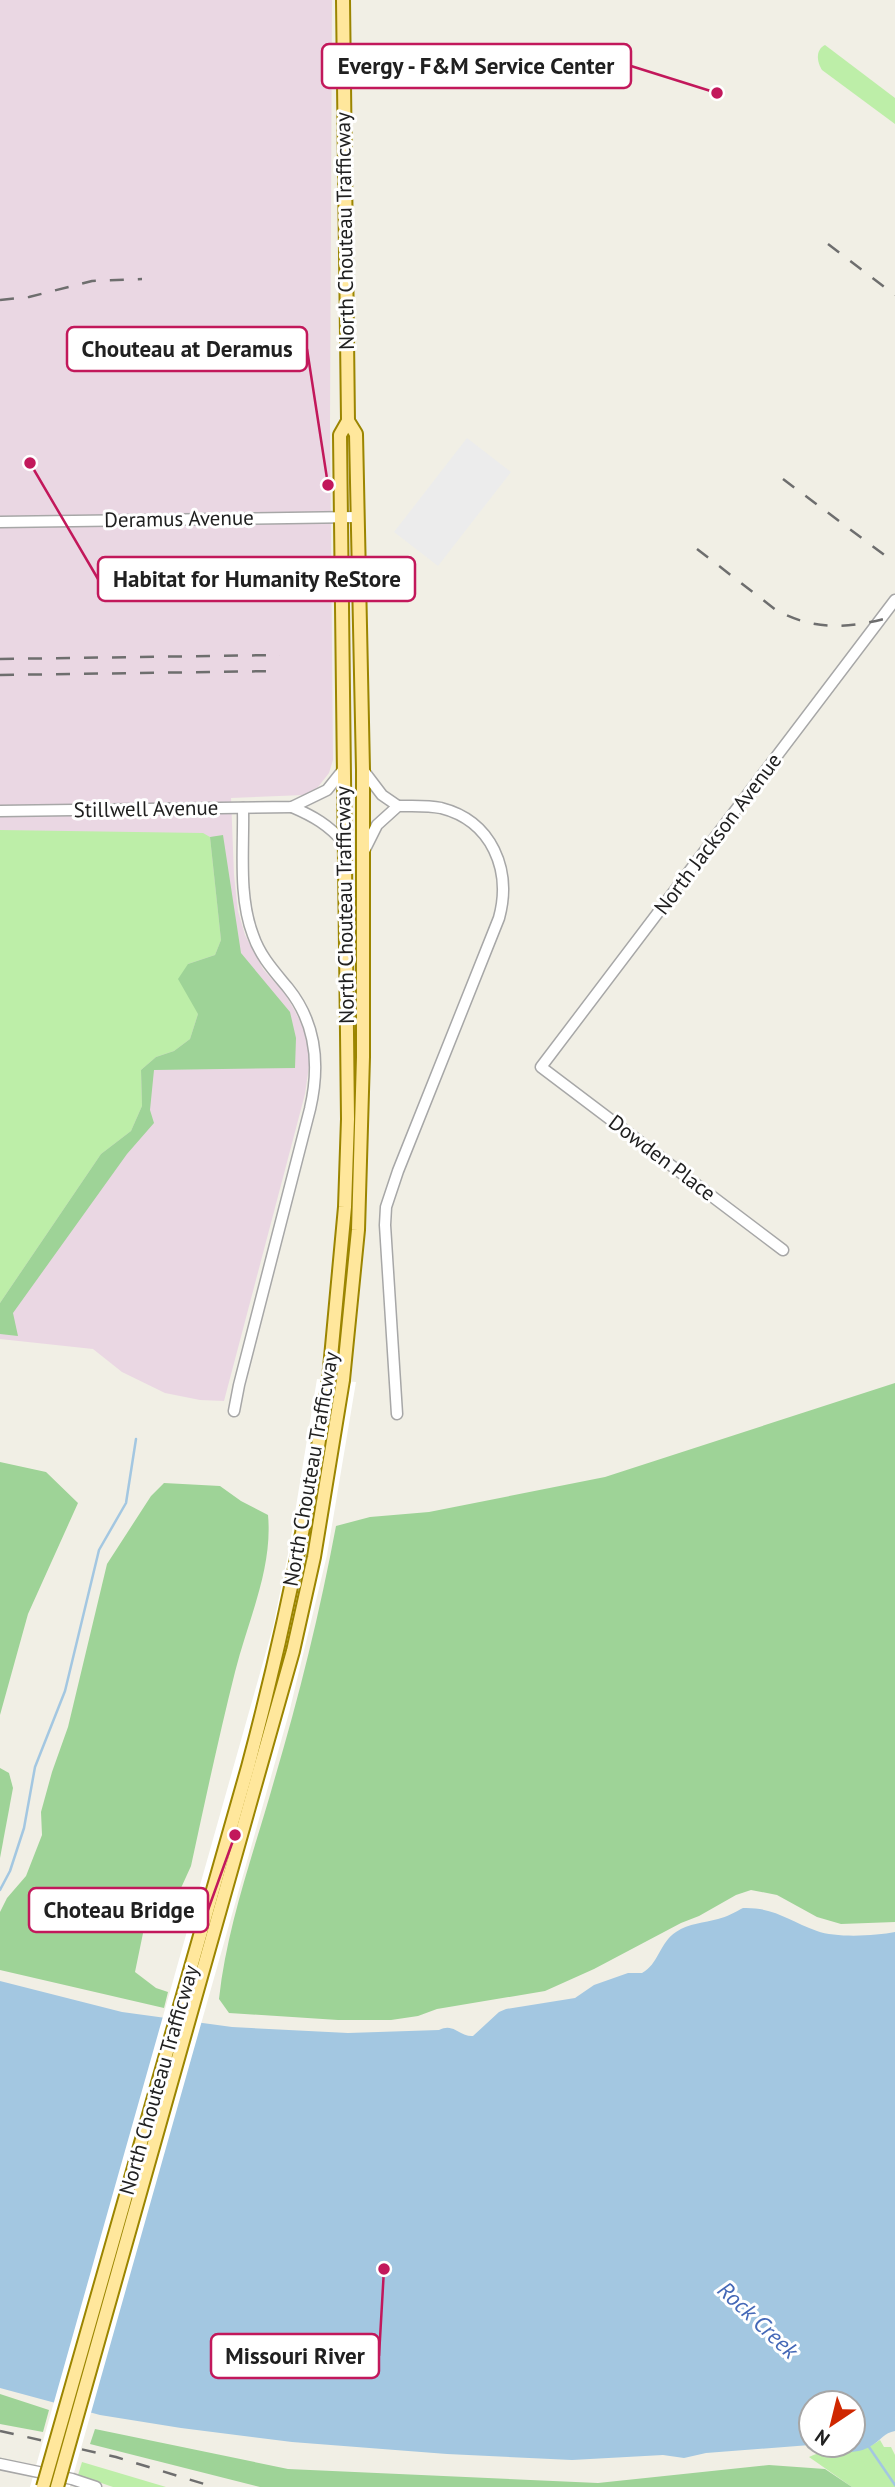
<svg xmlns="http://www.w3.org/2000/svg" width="895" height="2487" font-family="'PT Sans',sans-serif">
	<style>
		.industrial { fill: #ead7e3 }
		.grass { fill: #bdeea8 }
		.forest { fill: #9ed397 }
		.parking { fill: #ececec }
		.water { fill: #a3c7e1; fill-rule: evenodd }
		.pier { fill: #fff }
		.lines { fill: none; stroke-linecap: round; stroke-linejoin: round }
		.stream { stroke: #a3c7e1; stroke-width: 2.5 }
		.minor-casing { stroke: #a7a7a7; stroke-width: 13 }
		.major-casing { stroke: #9b8500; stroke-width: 16 }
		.minor { stroke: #fff; stroke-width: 10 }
		.major { stroke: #ffe79c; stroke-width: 12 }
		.rail { stroke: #6e6e6e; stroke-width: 2.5; stroke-dasharray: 14 14; stroke-linecap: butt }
		.major-bridge-casing { stroke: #9b8500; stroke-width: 16; stroke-linecap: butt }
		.major-bridge { stroke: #ffe79c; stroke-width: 12 }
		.labels { text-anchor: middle; stroke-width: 6; stroke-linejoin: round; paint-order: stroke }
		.street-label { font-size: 21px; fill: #202020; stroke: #fff }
		.water-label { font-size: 23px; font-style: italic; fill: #4468b7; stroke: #fff }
		.leader { fill: none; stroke: #c2185b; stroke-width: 2.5 }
		.callout-dot { fill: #c2185b; stroke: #fff; stroke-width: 2.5 }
		.callout { fill: #fff; stroke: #c2185b; stroke-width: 2.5 }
		.callout-label { font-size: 23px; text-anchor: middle; font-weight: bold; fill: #202020 }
	</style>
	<rect width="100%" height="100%" fill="#f1efe5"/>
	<path class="industrial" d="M0,0H332L330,426L333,760L329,773L318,787L304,795L231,798L234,875L238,911L245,935L263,969L285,994L295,1011L306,1034L310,1059L305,1094L224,1401L200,1400L165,1393L122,1372L93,1349L0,1339Z"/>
	<g class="grass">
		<path d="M825,45L895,98V124L822,70C817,62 815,50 825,45Z"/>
		<path d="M0,830L203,833L210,837L221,940L215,955L188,964L198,1014L190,1039L174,1051L156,1057L141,1070L142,1106L131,1131L101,1154L0,1303Z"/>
		<path d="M880,2440L884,2447H891L895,2455V2487H852L809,2457C814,2455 820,2452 825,2451C849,2447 858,2456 880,2440Z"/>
		<path d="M82,2462L166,2487H113L78,2475Z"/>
	</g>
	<g class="forest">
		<path d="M223,835L241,953L290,1012L296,1038L295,1068L154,1070L150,1110L154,1123L127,1154L13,1313L18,1336L0,1334V1303L101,1154L131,1131L142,1106L141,1070L156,1057L174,1051L190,1039L198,1014L178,979L188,964L215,955L221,940L210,837Z"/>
		<path d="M895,1383V1922L841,1924L817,1917L777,1895L751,1890L736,1895L699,1916L681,1923L594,1969L545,1991L437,2009L418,2016L391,2020H338L229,2013L219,1999C227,1925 254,1852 274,1781C299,1697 320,1612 336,1526L370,1517L429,1512L605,1477Z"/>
		<path d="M0,1462L46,1472L78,1503L28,1614L0,1715Z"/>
		<path d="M164,1483L220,1486L241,1501L268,1515C273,1569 248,1620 235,1672C219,1736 205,1801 191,1866L181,1888L148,1909L135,1972L156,1988L168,1992L164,2008L0,1970V1912L7,1898L26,1876L42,1835L41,1812L52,1772L68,1727L107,1564L151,1496Z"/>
		<path d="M0,1768L9,1773L13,1788L0,1858Z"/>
		<path d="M0,2394L49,2410L43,2432L0,2424Z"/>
		<path d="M95,2429L288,2469L598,2483L769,2465L825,2469L852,2487H260L90,2444Z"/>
	</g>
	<path class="parking" d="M467,438L511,472L438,566L394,532Z"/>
	<path class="water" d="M743,1908C774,1907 789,1921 817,1931C836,1938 875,1936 895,1932V2431C884,2433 881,2440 871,2446C854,2457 828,2451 810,2445L706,2453L684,2458L663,2455L572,2460L447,2454L292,2442L181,2428L100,2415L0,2388V1981L122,2012L232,2027L348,2033L439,2030C454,2022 459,2037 473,2036L499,2012L506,2009L575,1998L594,1985L628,1973H642C658,1965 660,1942 676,1932C689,1923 704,1923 718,1919C727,1917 735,1912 743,1908ZM811,2403H853V2445H811Z"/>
	<path class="pier" d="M317,1379L356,1382L327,1555L289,1713L70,2487H30L273,1627L289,1549Z"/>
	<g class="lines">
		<g class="stream">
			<path d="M0,1890L10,1871L24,1828L35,1767L65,1691L99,1550L126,1503L136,1439"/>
			<path d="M869,2447L895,2485"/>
		</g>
		<g class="minor-casing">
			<g id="minor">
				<path d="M0,522L357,517"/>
				<path d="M363,770L382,795L398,806"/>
				<path d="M292,807C313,816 329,825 344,843"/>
				<path d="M0,811L292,807L327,790L343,770"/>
				<path d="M364,851L377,825L398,806C412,806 427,805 441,808C492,821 512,870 499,918L398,1171L386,1207L385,1225L397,1414"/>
				<path d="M783,1250L541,1067L895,600"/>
				<path d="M234,1411L239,1385L310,1109C320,1066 317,1024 288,988C274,971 260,956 253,935C238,896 244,848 243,808"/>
				<path d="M0,2464L72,2479L96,2487"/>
			</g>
		</g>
		<g class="major-casing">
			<g id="major">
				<path d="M343,0L348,421L356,434L363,770V1057L358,1230L343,1380"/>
				<path d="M329,1379L345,1207L348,1119L340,435L348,421"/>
			</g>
		</g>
		<use href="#minor" class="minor"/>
		<use href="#major" class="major"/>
		<g class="rail">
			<path d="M828,244L895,295"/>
			<path d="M0,300L29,297L92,281L142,279"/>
			<path d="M783,479L895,563"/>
			<path d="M697,549L776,610C816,632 853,628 895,616"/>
			<path d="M0,659L280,655"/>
			<path d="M0,675L279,671"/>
			<path d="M0,2431L116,2457L214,2487"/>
		</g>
		<g class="major-bridge-casing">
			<g id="major-bridge">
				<path d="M43,2487L248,1767C282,1639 309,1510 329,1379"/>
				<path d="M57,2487L293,1651L314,1557L343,1380"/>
			</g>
		</g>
		<use href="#major-bridge" class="major-bridge"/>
	</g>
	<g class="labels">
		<g class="street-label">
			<text transform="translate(345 231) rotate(-91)" y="7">North Chouteau Trafficway</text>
			<text transform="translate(179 519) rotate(-1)" y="7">Deramus Avenue</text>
			<text transform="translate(146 809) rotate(-1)" y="7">Stillwell Avenue</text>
			<text transform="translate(718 834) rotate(-53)" y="7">North Jackson Avenue</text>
			<text transform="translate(345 905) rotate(-91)" y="7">North Chouteau Trafficway</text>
			<text transform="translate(662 1158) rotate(37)" y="7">Dowden Place</text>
			<text transform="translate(311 1469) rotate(-80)" y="7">North Chouteau Trafficway</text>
			<text transform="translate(159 2080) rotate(-74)" y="7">North Chouteau Trafficway</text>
		</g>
		<g class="water-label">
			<text transform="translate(758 2320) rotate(43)" y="8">Rock Creek</text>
		</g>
	</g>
	<path class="leader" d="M717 93L631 66M328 485L307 349M30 463L98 579M235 1835L208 1910M384 2269L379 2356"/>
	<g class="callout-dot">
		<circle cx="717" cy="93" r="7"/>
		<circle cx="328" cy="485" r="7"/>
		<circle cx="30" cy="463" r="7"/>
		<circle cx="235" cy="1835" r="7"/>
		<circle cx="384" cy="2269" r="7"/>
	</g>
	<g class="callout">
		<rect x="322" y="44" width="309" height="44" rx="7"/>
		<rect x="67" y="327" width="240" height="44" rx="7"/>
		<rect x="98" y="557" width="317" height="44" rx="7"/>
		<rect x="29" y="1888" width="179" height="44" rx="7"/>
		<rect x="211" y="2334" width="168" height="44" rx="7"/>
	</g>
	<g class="callout-label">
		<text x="476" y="74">Evergy - F&amp;M Service Center</text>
		<text x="187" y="357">Chouteau at Deramus</text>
		<text x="257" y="587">Habitat for Humanity ReStore</text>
		<text x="119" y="1918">Choteau Bridge</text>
		<text x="295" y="2364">Missouri River</text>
	</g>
	<g transform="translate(832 2424) rotate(215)"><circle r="33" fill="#ffffff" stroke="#a6a6a6" stroke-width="2"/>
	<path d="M0-5L12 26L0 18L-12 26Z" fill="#cf2700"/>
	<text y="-10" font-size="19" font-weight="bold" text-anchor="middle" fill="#202020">N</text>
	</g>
</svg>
